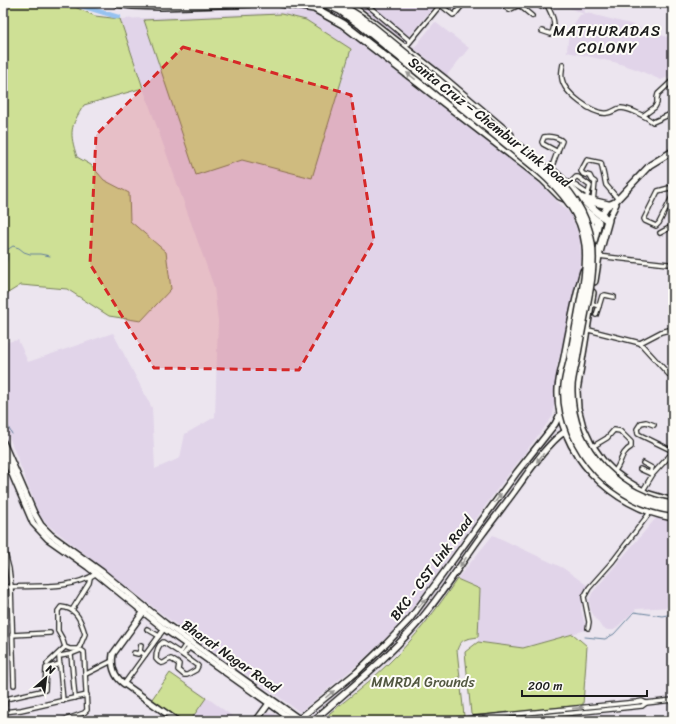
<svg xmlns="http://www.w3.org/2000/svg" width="676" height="724" font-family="Sriracha,sans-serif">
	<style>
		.built { fill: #e1d4e9 }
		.green { fill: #cee095; stroke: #757e58 }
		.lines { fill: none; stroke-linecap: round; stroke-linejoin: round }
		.stream { stroke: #65809b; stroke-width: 1 }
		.canal { stroke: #96c2ef; stroke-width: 4.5 }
		.street-casing { stroke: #1c1c1c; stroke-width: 6 }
		.secondary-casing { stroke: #1c1c1c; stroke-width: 8 }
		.highway-casing { stroke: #1c1c1c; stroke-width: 10 }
		.street { stroke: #fdfcf7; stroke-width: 3.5 }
		.secondary { stroke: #fdfcf7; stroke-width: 5 }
		.highway { stroke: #fdfcf7; stroke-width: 7 }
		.highway-bridge-casing { stroke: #1c1c1c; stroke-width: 10; stroke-linecap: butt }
		.highway-bridge { stroke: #fdfcf7; stroke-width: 7 }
		.oneway { fill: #989794 }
		.marked { fill: #d62828; fill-opacity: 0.2; stroke: #d62828; stroke-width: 3; stroke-dasharray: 8 5; stroke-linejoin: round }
		.labels { text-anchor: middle; stroke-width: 4; stroke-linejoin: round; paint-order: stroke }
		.street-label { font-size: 14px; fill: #1c1c1c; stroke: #fdfcf7 }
		.park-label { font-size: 14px; fill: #515740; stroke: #fdfcf7 }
		.neighbourhood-label { font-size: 15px; letter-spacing: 1px; fill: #1c1c1c; stroke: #fdfcf7 }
	</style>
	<rect width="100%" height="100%" fill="#ece5ef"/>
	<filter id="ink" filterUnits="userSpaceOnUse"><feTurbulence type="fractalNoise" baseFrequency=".025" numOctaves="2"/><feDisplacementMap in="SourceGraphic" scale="8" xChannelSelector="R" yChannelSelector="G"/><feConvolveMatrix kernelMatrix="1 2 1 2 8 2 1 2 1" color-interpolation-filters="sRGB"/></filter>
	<g filter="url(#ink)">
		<g class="built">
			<path d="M3,3H66L95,16L120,19L308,11L342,30L537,181L571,215L580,239L581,260L569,324L557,365L553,416L501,484L416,603L389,635L358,664L300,712L166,617L48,525L39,514L3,421V360L7,342L18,340L28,362L113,333L152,408L155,469L180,458L185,434L215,417L218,321L214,287L137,71Z"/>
			<path d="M356,3H437L405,41Z"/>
			<path d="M558,3H586L584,14L587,13L630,24L673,39V75L661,80L636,69L614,62L567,52L568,40L573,25L580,15L584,14L569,8H560Z"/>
			<path d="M435,22L469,48L447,75L414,48Z"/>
			<path d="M656,518L673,519V607L636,609L614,630H608L602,628L591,611L589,601L592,593Z"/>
			<path d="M493,535L563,568L588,586L582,598L581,609L586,630L523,648L478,642L480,589L457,579Z"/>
			<path d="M170,673L202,694L239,721H183L152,699Z"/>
			<path d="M268,713L274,714L284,721H260Z"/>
		</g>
		<g class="green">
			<path d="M3,3H66L95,16L120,19L143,88L84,105C70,127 69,132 77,157L91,165L104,180L129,193L130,221L166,252L171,289L141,321L109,316L67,289L21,285L3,296Z"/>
			<path d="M281,14L306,20L351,49L312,178L242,160L196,175L144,20Z"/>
			<path d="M457,579L480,589L478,637C467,639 461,638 457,650L464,716L412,721H325L330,713C350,697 371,681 389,663C415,638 437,609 457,579Z"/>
			<path d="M573,634L587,646L583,705L474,716L471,714L465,652L478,642L523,648Z"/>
			<path d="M170,673L206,698L190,721H183L152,699Z"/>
		</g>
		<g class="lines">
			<g class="stream">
				<path d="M3,265C9,262 6,256 7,250L13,246L19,248L24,252L30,254H40L50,256"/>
				<path d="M3,418L12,434"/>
				<path d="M585,637L605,639L614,634L634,612L662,616L673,614"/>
			</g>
			<path class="canal" d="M72,3L118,17"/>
			<g class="street-casing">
				<g id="street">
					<path d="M365,3L410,41"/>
					<path d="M438,3L453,15L455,14L464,3"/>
					<path d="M501,3L509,10L519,5L532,16"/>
					<path d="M537,3L541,7"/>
					<path d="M542,31L551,34C558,24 551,13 546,3"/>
					<path d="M405,48L442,3"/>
					<path d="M563,64C562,69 561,75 562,79C564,93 593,115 607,113C612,113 617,108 621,108C631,109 645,116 653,122L673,113"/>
					<path d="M644,115L655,107L657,103V98L658,94L673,80"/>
					<path d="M551,169C554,160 558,150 562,141C558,137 549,136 544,137L542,142L543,144L558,152"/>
					<path d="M573,180L576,177H578L589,185L590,186L586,200"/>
					<path d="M573,184L588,194"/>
					<path d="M673,190L669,188L658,191L644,219L645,221L656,226L659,223L673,195"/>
					<path d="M593,202L595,182L592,180L590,176L583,174L581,171L587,160L601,163L606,185L618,199"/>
					<path d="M660,233L673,226"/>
					<path d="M598,256L668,264"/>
					<path d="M590,303L599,306L602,296L605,295L614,297"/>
					<path d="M596,315L599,306"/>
					<path d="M585,329L640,343L661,332L673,329"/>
					<path d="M640,343L673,379"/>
					<path d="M654,425L646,422L641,423L637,429L638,434L673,451"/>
					<path d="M592,447L607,438L614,430L620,431L631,442V447C620,453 622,463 614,472"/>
					<path d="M643,463L652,468L650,473"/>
					<path d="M640,469L649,473L652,474"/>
					<path d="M642,492L653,474L673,452"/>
					<path d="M3,545L9,569L11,586L14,685"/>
					<path d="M3,587C34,585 70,591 97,573"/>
					<path d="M61,607C77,608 81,621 85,634L80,646L78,649H70L65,647L62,638L58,631V611Z"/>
					<path d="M72,610L89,583L90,578"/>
					<path d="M588,628L589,622L584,597L589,588L613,561L651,511"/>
					<path d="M147,629L159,636"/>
					<path d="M12,635L50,633"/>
					<path d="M140,651L141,645"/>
					<path d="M134,653L138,654L140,651L145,655"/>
					<path d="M180,653L198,666L196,670L187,675H184L178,670L179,664L171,659C165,660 163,668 156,659C156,653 157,646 163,642L180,653L186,644"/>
					<path d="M183,655L190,647"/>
					<path d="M47,664L65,647"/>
					<path d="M86,674L112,661"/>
					<path d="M124,684L164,629"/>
					<path d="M63,701L59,657L60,656L71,654"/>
					<path d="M3,707L5,706V701L6,699L45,690L46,668L60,664"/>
					<path d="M3,712L21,710L87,695"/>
					<path d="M62,721L84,713L87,710L84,652L81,650L71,654L75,698"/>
					<path d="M446,721L637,702L642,701L646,703L673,700"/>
					<path d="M496,721L642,706L646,703"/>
				</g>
			</g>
			<g class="secondary-casing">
				<g id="secondary">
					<path d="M601,216L608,205L615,202L650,165L673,151"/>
					<path d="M608,220L616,204L615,202"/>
					<path d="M3,442L34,513L41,525L51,535L102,572L166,624L302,721"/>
					<path d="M3,453L33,523L48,539L88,567L163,628L294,721"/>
					<path d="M145,610L113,654C111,665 114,676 123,683L177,721"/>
					<path d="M299,719L357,672L386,644L410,619L517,472L555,424L561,412"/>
					<path d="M256,721L270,702"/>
					<path d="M313,721C348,690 384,661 415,626C440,598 459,566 481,536C494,518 507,502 519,485C529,471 553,436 567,431"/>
				</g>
			</g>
			<g class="highway-casing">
				<g id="highway">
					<path d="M117,3L133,5L161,6L248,3"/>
					<path d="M282,3L314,8L343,24L543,179L560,196L567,199"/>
					<path d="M347,3L445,80L510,135"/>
					<path d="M550,169C570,186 586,206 608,220L598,256L594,281"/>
					<path d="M583,199L608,205"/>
					<path d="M576,204L598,222L592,246"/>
					<path d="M584,212L590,224L593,235"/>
					<path d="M584,271C576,298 571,325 566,352C564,364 560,376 559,388C556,452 613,507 673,517"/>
					<path d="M592,293L576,391L577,408L582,427L590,444L602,461L613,472L625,481L646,494L673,502"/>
				</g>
			</g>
			<use href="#street" class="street"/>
			<use href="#secondary" class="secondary"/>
			<use href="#highway" class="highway"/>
			<g class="highway-bridge-casing">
				<g id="highway-bridge">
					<path d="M324,3L340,10L361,25L539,170C562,190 582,213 586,245C588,264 585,283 581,302C578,320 574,339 571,358C569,367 566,376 565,385C562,416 578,450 599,472C620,493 644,506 673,510"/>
					<path d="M337,3L364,20L542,166C567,186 586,210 591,243C594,263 591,282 587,301C583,321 579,341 576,360C574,369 571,379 571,387C570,419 582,447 604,470C623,489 646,501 673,505"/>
				</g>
			</g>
			<use href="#highway-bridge" class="highway-bridge"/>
		</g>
		<defs><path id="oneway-solid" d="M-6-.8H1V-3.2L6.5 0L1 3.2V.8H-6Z"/></defs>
		<g class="oneway">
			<use href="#oneway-solid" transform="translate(411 76) rotate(-142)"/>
			<use href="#oneway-solid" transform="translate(540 458) rotate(128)"/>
			<use href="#oneway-solid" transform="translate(498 498) rotate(-54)"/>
			<use href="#oneway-solid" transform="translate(463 562) rotate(125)"/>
			<use href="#oneway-solid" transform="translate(422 603) rotate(-52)"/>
			<use href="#oneway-solid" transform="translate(330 694) rotate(-39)"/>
			<use href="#oneway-solid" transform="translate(578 708) rotate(-6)"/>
		</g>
	</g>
	<path class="marked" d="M183,47L351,95L374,240L299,370L154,368L90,264L96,135Z"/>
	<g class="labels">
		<g class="street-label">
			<text transform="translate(490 122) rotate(38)" y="5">Santa Cruz – Chembur Link Road</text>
			<text transform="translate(431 568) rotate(-53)" y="5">BKC - CST Link Road</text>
			<text transform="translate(231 656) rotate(35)" y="5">Bharat Nagar Road</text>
		</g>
		<g class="park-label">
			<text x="423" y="687">MMRDA Grounds</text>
		</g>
		<g class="neighbourhood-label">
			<text x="607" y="36">MATHURADAS<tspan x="607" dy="17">COLONY</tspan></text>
		</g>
	</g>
	<rect width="676" height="724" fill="none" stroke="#fdfcf7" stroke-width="16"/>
	<rect x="8" y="8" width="660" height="708" fill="none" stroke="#1c1c1c" stroke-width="1.5" filter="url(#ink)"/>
	<g transform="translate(46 678) rotate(28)" stroke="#fdfcf7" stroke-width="3" paint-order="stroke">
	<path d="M0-3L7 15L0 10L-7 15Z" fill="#1c1c1c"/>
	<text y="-6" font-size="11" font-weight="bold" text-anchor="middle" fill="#1c1c1c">N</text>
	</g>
	<path d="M522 690v6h125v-6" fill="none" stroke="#1c1c1c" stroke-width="2"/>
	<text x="528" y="690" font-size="12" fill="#1c1c1c" stroke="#fdfcf7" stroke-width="3" paint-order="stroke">200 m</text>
</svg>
